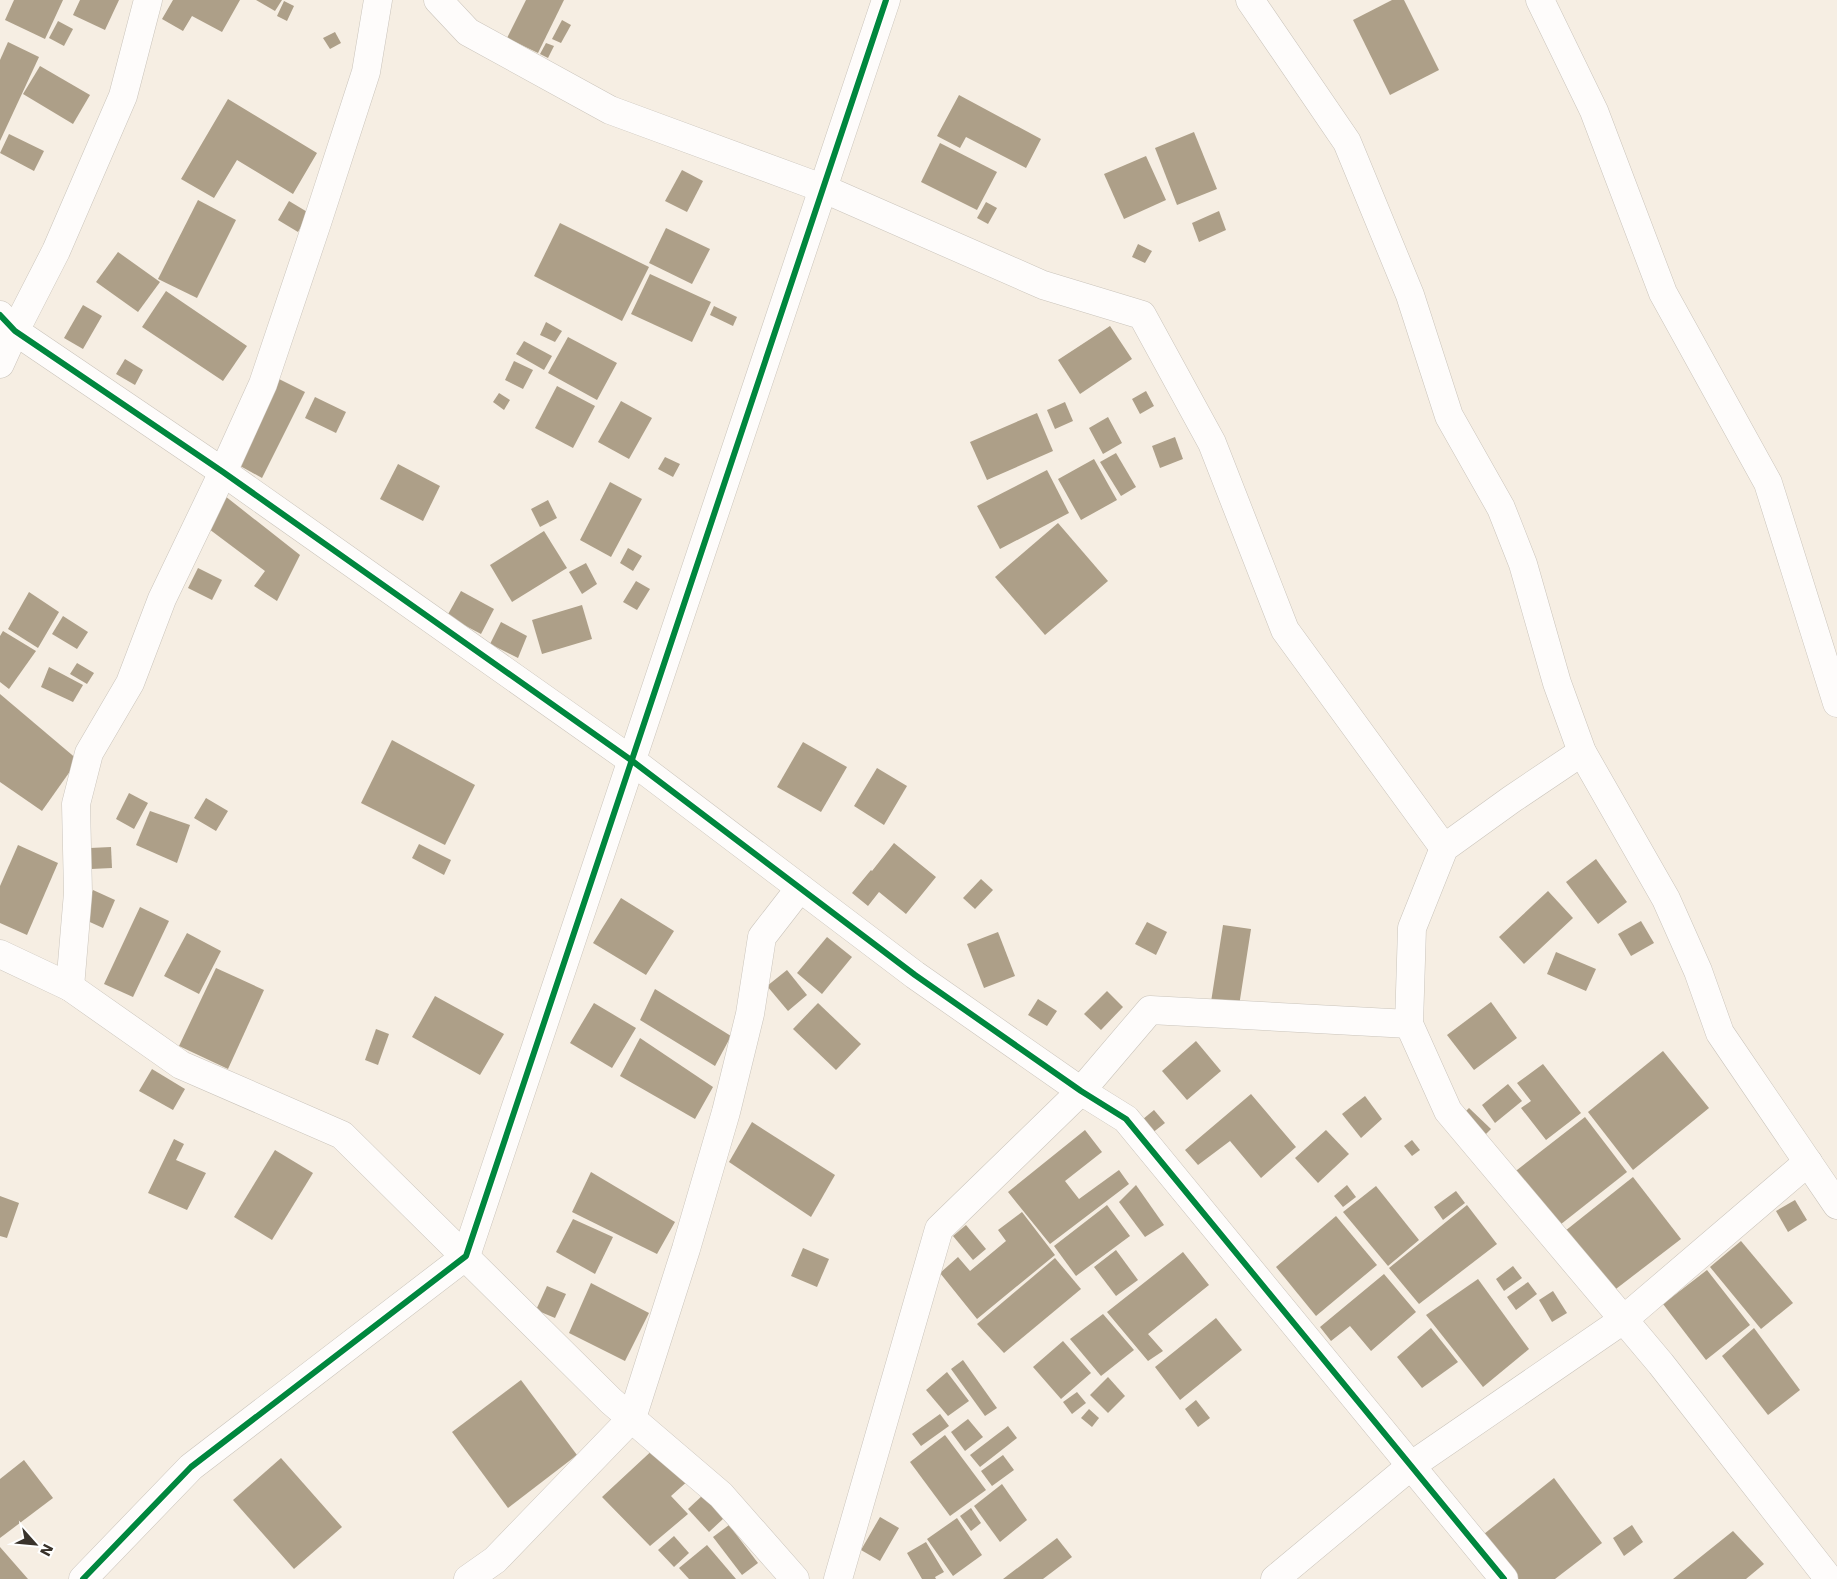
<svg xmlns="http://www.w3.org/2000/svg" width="1837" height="1579" font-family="'DejaVu Sans',sans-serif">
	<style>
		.building { fill: #ad9f88 }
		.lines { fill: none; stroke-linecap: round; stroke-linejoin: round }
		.minor-casing { stroke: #cac4bb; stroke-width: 29 }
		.minor { stroke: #fefcfb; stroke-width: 28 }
		.cycleway-casing { stroke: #fff; stroke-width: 9 }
		.cycleway { stroke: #00873e; stroke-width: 6 }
	</style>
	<rect width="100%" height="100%" fill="#f6eee3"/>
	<g class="building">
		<path d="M14,0H63L45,39L5,20Z"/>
		<path d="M80,0H119L105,30L73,15Z"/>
		<path d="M173,0H240L222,32L192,16L183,31L162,19Z"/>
		<path d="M256,0H282L275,11Z"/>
		<path d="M526,0H564L538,53L507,38Z"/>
		<path d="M1392,0H1404L1439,70L1390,95L1353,20Z"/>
		<path d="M284,1L294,6L287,21L277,16Z"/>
		<path d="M562,20L571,25L561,43L552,39Z"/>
		<path d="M58,21L73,29L64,46L49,38Z"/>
		<path d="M335,32L341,43L330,49L323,38Z"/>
		<path d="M8,42L39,57L0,141V60Z"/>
		<path d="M546,43L554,46L548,58L540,54Z"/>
		<path d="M40,66L90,95L73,124L23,94Z"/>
		<path d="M959,95L1041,139L1026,168L966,137L960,148L937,136Z"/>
		<path d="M228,99L317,153L293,194L237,160L214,198L181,179Z"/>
		<path d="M1194,132L1217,189L1177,205L1155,148Z"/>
		<path d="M9,134L44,151L34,171L0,153Z"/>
		<path d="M940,143L997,172L977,210L921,182Z"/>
		<path d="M1146,156L1166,200L1124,219L1104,174Z"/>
		<path d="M682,170L703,181L687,212L665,201Z"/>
		<path d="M198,200L236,220L197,298L158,279Z"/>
		<path d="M289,201L309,213L298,232L278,220Z"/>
		<path d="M986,202L997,208L988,224L977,218Z"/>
		<path d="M1219,211L1226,230L1199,242L1192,223Z"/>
		<path d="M560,223L649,267L622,321L534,276Z"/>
		<path d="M666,228L710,249L692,284L649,263Z"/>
		<path d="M1138,244L1152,251L1145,263L1132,257Z"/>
		<path d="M118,252L160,282L138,312L96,282Z"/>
		<path d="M650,274L711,302L692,342L631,314Z"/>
		<path d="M166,291L247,346L223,381L142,327Z"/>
		<path d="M83,305L102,316L83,349L64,338Z"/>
		<path d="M714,306L737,317L733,326L710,315Z"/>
		<path d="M546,322L562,331L555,342L540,335Z"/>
		<path d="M1110,326L1132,359L1080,394L1058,360Z"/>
		<path d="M568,337L617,363L597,400L548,373Z"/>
		<path d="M524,341L552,356L544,370L516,354Z"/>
		<path d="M125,359L143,370L135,385L116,374Z"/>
		<path d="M514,361L533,370L523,389L505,380Z"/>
		<path d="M275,377L305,392L262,478L233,462Z"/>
		<path d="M557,386L595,406L573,448L535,428Z"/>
		<path d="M1146,391L1154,406L1140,414L1132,399Z"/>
		<path d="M499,393L510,400L504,410L493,402Z"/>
		<path d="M315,397L346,412L336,433L305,418Z"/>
		<path d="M621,401L652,418L629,459L598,442Z"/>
		<path d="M1065,402L1073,421L1055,429L1047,410Z"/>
		<path d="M1037,413L1053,451L987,480L970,442Z"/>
		<path d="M1108,417L1122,443L1103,454L1089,428Z"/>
		<path d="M1175,437L1183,459L1160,468L1152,446Z"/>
		<path d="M1116,453L1136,487L1121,496L1100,462Z"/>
		<path d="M665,457L680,464L673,477L658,469Z"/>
		<path d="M1094,459L1117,500L1081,520L1058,479Z"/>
		<path d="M398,464L440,486L423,521L380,499Z"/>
		<path d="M1047,470L1069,513L1000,549L977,506Z"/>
		<path d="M610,482L642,499L611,557L580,540Z"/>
		<path d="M225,496L300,555L277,601L254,586L265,571L205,526Z"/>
		<path d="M548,500L557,518L540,527L531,509Z"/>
		<path d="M1058,523L1108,581L1045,635L995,577Z"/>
		<path d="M544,531L567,568L512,602L490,565Z"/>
		<path d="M628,548L642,556L633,571L620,563Z"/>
		<path d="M586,563L597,584L582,594L569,572Z"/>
		<path d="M198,568L222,580L212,600L188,588Z"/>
		<path d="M636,581L650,589L637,610L623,602Z"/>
		<path d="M461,591L494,609L481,634L447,616Z"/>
		<path d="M29,592L59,612L38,648L8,629Z"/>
		<path d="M582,605L592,639L542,654L532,620Z"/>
		<path d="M63,616L88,632L77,649L52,634Z"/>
		<path d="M501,622L527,636L518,658L490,644Z"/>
		<path d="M3,631L36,651L9,689L0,682V636Z"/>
		<path d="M77,663L94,673L87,684L70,674Z"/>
		<path d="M49,667L83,685L73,702L41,687Z"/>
		<path d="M0,694L78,760L42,811L0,782Z"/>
		<path d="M392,740L475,785L445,845L361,803Z"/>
		<path d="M803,742L847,767L821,812L777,787Z"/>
		<path d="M877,768L907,786L884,825L854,806Z"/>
		<path d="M129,793L148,803L134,829L116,819Z"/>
		<path d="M206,798L228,811L216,831L194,818Z"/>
		<path d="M150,811L190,825L177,863L136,845Z"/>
		<path d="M894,843L936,877L906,914L879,892L868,906L852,893L871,870L872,871Z"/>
		<path d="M419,844L451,860L444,875L412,858Z"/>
		<path d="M18,845L58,863L27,935L0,923V886Z"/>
		<path d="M111,847L112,868L91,869L90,848Z"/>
		<path d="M1596,859L1627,902L1598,924L1566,882Z"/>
		<path d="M981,879L993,890L975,909L963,898Z"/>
		<path d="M93,890L115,900L103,928L81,918Z"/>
		<path d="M1548,891L1573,918L1524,964L1499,937Z"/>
		<path d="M621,898L674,931L646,975L593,943Z"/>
		<path d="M140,907L169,921L133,997L104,984Z"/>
		<path d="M1641,921L1654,943L1631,956L1618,934Z"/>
		<path d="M1147,922L1167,932L1156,955L1135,944Z"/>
		<path d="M1223,925L1251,929L1239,1006L1211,1002Z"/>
		<path d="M998,932L1015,976L984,988L967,944Z"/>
		<path d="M187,933L221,951L199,994L164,976Z"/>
		<path d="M827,937L852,957L822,994L797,973Z"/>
		<path d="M1556,952L1596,969L1586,991L1547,974Z"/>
		<path d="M216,968L264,990L228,1069L179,1046Z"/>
		<path d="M787,970L807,995L788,1011L767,986Z"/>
		<path d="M655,989L731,1036L715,1066L640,1020Z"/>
		<path d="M1107,991L1123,1007L1101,1030L1084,1014Z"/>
		<path d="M435,996L504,1034L480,1075L412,1037Z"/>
		<path d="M1038,999L1057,1011L1047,1026L1028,1015Z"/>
		<path d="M1491,1002L1517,1038L1474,1070L1447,1035Z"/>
		<path d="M594,1003L636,1028L612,1068L570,1043Z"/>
		<path d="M818,1003L861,1044L836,1070L793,1029Z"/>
		<path d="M376,1029L389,1034L378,1065L365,1060Z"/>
		<path d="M640,1038L713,1087L695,1119L620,1076Z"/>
		<path d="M1196,1041L1221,1071L1187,1100L1162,1071Z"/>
		<path d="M1663,1051L1709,1108L1633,1170L1588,1112Z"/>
		<path d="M1543,1064L1581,1113L1546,1140L1521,1108L1531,1101L1517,1083Z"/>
		<path d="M152,1069L185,1089L173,1110L139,1091Z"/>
		<path d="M1508,1084L1522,1101L1495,1123L1482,1105Z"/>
		<path d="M1251,1094L1296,1147L1261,1178L1230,1141L1198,1165L1185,1150Z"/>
		<path d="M1365,1096L1382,1119L1361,1138L1342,1114Z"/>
		<path d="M1469,1108L1491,1129L1480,1140L1458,1119Z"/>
		<path d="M1154,1110L1165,1123L1147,1137L1137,1124Z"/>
		<path d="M1585,1117L1627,1172L1551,1232L1508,1177Z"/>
		<path d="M752,1122L835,1175L811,1217L729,1162Z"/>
		<path d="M1085,1130L1102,1152L1065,1181L1079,1199L1119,1170L1129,1184L1050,1244L1008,1192Z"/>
		<path d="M1326,1130L1349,1154L1318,1183L1295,1158Z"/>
		<path d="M174,1139L184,1144L176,1160L206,1173L187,1210L148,1193Z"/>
		<path d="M1412,1140L1420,1150L1412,1156L1404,1146Z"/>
		<path d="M275,1150L313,1173L272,1240L234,1217Z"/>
		<path d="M591,1172L675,1222L657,1254L572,1212Z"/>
		<path d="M1633,1177L1681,1239L1612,1292L1565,1231Z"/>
		<path d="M1136,1185L1164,1225L1145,1237L1119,1202Z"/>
		<path d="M1347,1185L1356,1197L1343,1207L1334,1196Z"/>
		<path d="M1376,1186L1419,1240L1388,1266L1343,1212Z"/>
		<path d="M1456,1191L1465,1203L1443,1220L1434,1207Z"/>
		<path d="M0,1196L19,1203L7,1238L0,1236Z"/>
		<path d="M1795,1200L1807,1220L1788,1232L1776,1211Z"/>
		<path d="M1107,1205L1130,1236L1076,1276L1054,1246Z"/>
		<path d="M1467,1205L1497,1244L1419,1304L1389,1268Z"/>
		<path d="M1022,1212L1055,1255L977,1319L940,1273L958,1257L970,1271L1006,1241L998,1230Z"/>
		<path d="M1336,1216L1377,1265L1316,1316L1276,1267Z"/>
		<path d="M573,1219L613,1237L595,1274L556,1252Z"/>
		<path d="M966,1225L986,1249L973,1260L953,1236Z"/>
		<path d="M1741,1241L1793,1303L1761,1329L1710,1267Z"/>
		<path d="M803,1248L829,1259L817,1287L791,1276Z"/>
		<path d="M1116,1250L1138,1280L1116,1296L1094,1267Z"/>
		<path d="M1183,1252L1209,1285L1148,1334L1163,1351L1148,1361L1107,1312Z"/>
		<path d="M1055,1258L1081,1289L1004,1353L977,1324Z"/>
		<path d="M1513,1266L1522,1278L1504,1291L1496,1279Z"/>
		<path d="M1707,1270L1750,1325L1706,1360L1663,1304Z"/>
		<path d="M1384,1274L1416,1312L1371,1351L1350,1326L1331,1341L1320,1327Z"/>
		<path d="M1478,1279L1529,1349L1483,1387L1426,1315Z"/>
		<path d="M1528,1282L1537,1294L1516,1310L1507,1297Z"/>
		<path d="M591,1283L649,1313L625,1361L569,1333Z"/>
		<path d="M547,1286L566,1294L555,1318L536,1310Z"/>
		<path d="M1553,1291L1567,1313L1552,1322L1539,1300Z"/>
		<path d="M1103,1314L1134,1350L1101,1376L1070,1339Z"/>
		<path d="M1216,1318L1242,1350L1180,1400L1155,1367Z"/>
		<path d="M1431,1328L1458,1362L1422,1388L1397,1357Z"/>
		<path d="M1754,1328L1800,1390L1768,1415L1722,1356Z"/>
		<path d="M1063,1341L1091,1373L1061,1399L1033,1367Z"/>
		<path d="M963,1360L997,1408L985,1416L951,1369Z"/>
		<path d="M947,1372L969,1401L948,1416L926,1390Z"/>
		<path d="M1108,1377L1125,1396L1108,1413L1090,1395Z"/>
		<path d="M521,1380L577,1455L508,1508L452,1432Z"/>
		<path d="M1077,1392L1086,1403L1072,1414L1063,1402Z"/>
		<path d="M1196,1400L1210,1418L1198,1427L1185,1409Z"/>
		<path d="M1089,1409L1099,1418L1092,1427L1081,1418Z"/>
		<path d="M940,1414L949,1426L921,1446L912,1434Z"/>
		<path d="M968,1419L983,1437L965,1451L951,1432Z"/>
		<path d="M1008,1426L1017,1438L980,1467L970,1455Z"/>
		<path d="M945,1435L986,1490L950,1516L910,1462Z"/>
		<path d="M658,1445L690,1479L671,1496L688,1514L650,1546L602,1497Z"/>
		<path d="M1003,1455L1014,1470L992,1486L981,1471Z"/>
		<path d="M281,1458L342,1527L294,1569L233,1500Z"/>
		<path d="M24,1460L53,1498L0,1538V1479Z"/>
		<path d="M1554,1478L1602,1543L1555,1579H1513L1479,1538Z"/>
		<path d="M1002,1484L1027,1520L1000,1542L974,1506Z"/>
		<path d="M704,1494L724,1518L709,1532L688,1509Z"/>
		<path d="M971,1508L981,1523L971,1531L960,1516Z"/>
		<path d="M880,1517L899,1528L880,1561L861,1550Z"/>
		<path d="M957,1518L982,1555L953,1576L927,1539Z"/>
		<path d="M729,1525L758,1563L742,1575L713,1537Z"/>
		<path d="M1632,1525L1643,1542L1624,1556L1613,1538Z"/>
		<path d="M1733,1531L1764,1564L1746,1579H1673Z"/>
		<path d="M674,1536L689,1553L674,1567L658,1550Z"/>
		<path d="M1057,1538L1072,1557L1043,1579H1003Z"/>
		<path d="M926,1542L944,1572L935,1577L936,1579H922L907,1553Z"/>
		<path d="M707,1545L736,1579H689L679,1568Z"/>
		<path d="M0,1547L28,1579H0Z"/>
	</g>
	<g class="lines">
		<g class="minor-casing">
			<g id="minor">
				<path d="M438,0L468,32L610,110L822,188L1043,285L1142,315L1212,443L1285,630L1444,848"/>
				<path d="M1250,0L1347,142L1410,295L1449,416L1501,508L1523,564L1557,683L1582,752L1666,899L1698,971L1720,1033L1837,1205"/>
				<path d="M1540,0L1594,111L1663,293L1768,483L1837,703"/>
				<path d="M0,315L15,331L223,472L631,760L915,975L1081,1091L1126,1119L1504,1579"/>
				<path d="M0,364L15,331L56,251L123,96L148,0"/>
				<path d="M1582,752L1512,799L1444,848L1412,928L1409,1024L1448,1111L1661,1364L1829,1579"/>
				<path d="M0,954L70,987L181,1065L342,1135L611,1401L721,1495L795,1579"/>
				<path d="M70,987L78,893L76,804L89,753L130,683L162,599L223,472L263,384L317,223L366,72L378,0"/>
				<path d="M83,1579L191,1467L466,1256L886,0"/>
				<path d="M468,1579L495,1560L632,1418L686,1249L726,1112L750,1014L762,937L800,888"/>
				<path d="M838,1579L939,1229L1081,1091L1150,1010L1409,1024"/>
				<path d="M1275,1579L1412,1465L1623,1320L1808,1162"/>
			</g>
		</g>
		<use href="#minor" class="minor"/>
		<g class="cycleway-casing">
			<g id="cycleway">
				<path d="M0,315L15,331L223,472L631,760L915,975L1081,1091L1126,1119L1504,1579"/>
				<path d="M83,1579L191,1467L466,1256L886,0"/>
			</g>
		</g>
		<use href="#cycleway" class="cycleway"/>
	</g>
	<g transform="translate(35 1544) rotate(117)" stroke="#ffffff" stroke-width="4" paint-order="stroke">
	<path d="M0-4L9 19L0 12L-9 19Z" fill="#39332b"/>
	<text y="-8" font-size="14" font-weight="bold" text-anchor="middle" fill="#39332b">N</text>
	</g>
</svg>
